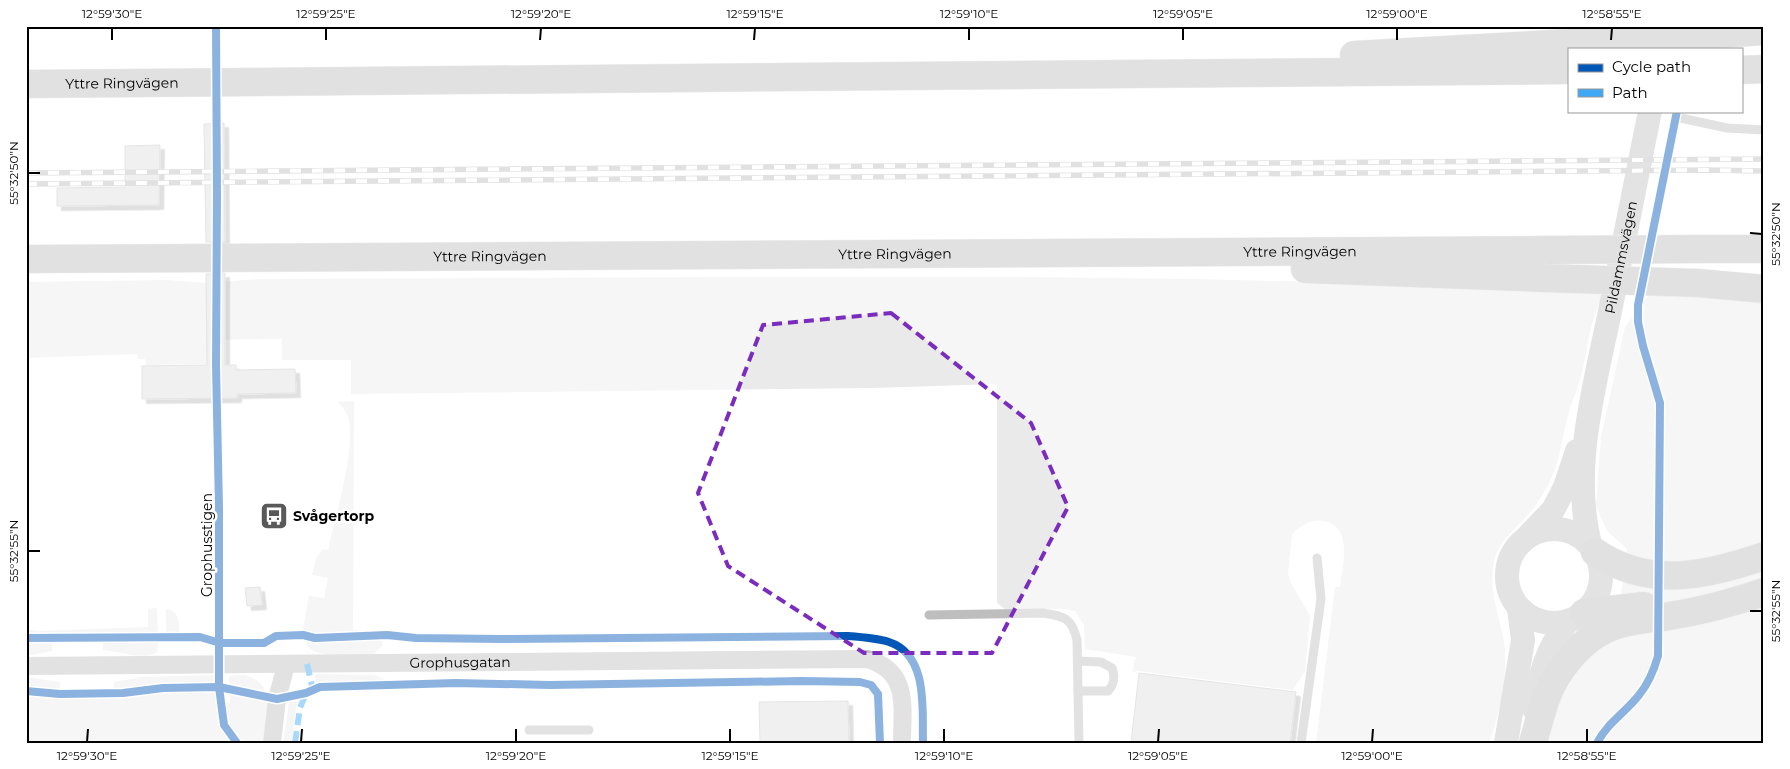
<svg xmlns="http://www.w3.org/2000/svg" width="1790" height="769" font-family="Montserrat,sans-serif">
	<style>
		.green { fill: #eaeaea }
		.building { fill: #ddd; stroke: #c5c5c5; filter: url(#shadow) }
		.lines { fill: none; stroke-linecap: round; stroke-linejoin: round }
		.highway-casing { stroke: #dbdbdb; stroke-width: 29 }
		.lane { stroke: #bebebe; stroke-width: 9 }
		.street { stroke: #bebebe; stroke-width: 18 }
		.secondary { stroke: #c2c2c2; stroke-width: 24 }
		.highway { stroke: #bdbdbd; stroke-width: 28 }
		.rail-casing { stroke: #bdbdbd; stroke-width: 5.5 }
		.rail { stroke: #fff; stroke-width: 4; stroke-dasharray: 11; stroke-linecap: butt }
		.highway-bridge-casing { stroke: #dbdbdb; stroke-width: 29; stroke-linecap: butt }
		.highway-bridge { stroke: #bdbdbd; stroke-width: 28 }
		.quiet { stroke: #3fa9f5; stroke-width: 6; stroke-dasharray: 12 6; stroke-linecap: butt }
		.cycleway-casing { stroke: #fff; stroke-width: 11 }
		.cycleway { stroke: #0057b8; stroke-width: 8 }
		.marked { fill: none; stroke: #7b2cbf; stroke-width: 4; stroke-dasharray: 10 6; stroke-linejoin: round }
		.ticks { fill: none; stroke: #000; stroke-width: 2 }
		.labels { text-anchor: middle; stroke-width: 5; stroke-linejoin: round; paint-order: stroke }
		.street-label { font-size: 14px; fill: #000; stroke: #fff }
		.poi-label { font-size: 14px; font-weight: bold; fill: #000; stroke: #fff; text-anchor: start }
		.neatline { fill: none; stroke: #000; stroke-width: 2 }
		.ticks-label { font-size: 12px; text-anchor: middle; fill: #000 }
	</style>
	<defs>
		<filter id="shadow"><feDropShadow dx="4.5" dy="4.5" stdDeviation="0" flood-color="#0004"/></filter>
	</defs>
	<rect width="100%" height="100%" fill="#fff"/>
	<g class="green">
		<path d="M735,277H1011L1195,279L1604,289C1601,301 1595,312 1592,324C1587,341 1586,359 1581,376C1578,389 1572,400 1569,412C1562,435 1561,459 1550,481C1544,494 1536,505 1527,516C1516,528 1500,541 1495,557C1487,587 1499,614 1504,643C1509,676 1500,711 1489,743H1316L1335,587H1340C1342,566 1354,527 1324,521C1310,519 1302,525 1292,534L1288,574L1291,583L1310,616L1305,671L1293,690L1138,671L1133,672L1134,661L1137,657L1085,649L1084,625L1075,611L1065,609H1005L997,603V384L872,388L351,394V360H282V339L207,340V364L146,365L145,359H138L137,354L26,358V282L166,280L207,283L260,279Z"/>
		<path d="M1661,279H1764V743H1549L1559,692L1581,663L1615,639L1627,549L1607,531L1596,506L1601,437L1625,327Z"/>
		<path d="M354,401L353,630L377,631L381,633L309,634L303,631V628L309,596L324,598L328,578L312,575L316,558L323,549L328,550C335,518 357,447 348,417C346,411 342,406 337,402Z"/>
		<path d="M157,608L158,634L26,635V629L38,631L148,627V609Z"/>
		<path d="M166,609C179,610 179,622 179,633H166Z"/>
		<path d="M103,640H159L157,652C145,661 118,651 103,650Z"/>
		<path d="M26,641H52V651L26,656Z"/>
		<path d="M306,641H382V646L374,654C359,654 308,661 306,641Z"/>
		<path d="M315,674L374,675L384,679V683H352L321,685L316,682Z"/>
		<path d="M216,675V682L212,684L171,685L113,691L114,682L141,677Z"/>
		<path d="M245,675C257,679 264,684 267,697L229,684V676Z"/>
		<path d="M26,677L60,682V691L26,688Z"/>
		<path d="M217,690L218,703H230V691L257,700L270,703L265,743H26V694C90,702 153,692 217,690Z"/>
		<path d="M289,702H297L291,743H283Z"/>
	</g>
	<g class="building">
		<path d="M224,123L225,242H206L204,124Z"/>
		<path d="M160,145L159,205L57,206V188L125,187V146Z"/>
		<path d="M225,273V365H236V370L295,369L296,393L237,394V398L142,399V366L207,365L206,274Z"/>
		<path d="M260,587L262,605L247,606L245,588Z"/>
		<path d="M1139,673L1296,692L1290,743H1131Z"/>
		<path d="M848,701L849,743H760L759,702Z"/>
	</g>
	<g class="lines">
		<g class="highway-casing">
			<g id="highway">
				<path d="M1734,33L1764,31"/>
				<path d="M1354,55L1587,42"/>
				<path d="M1741,70L1764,69"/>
				<path id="s3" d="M26,84L1569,70"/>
				<path d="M1699,249H1764"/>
				<path id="s4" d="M26,259L1549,250"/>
				<path d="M1305,269L1543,278"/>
				<path d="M1698,283L1764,289"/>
				<path d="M1595,552C1649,589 1706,576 1764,556"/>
				<path d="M1584,613L1644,606"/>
				<path d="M1533,743C1540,719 1545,692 1560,671C1570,657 1585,640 1601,632C1623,619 1651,620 1675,615C1706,610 1734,602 1764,592"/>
			</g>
		</g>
		<g class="lane">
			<path d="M1676,117L1727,128L1764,130"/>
			<path d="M929,615L1043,613C1064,616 1072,618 1077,640L1079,743"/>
			<path d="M1078,661L1101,662L1112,668C1115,677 1115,684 1108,691H1078"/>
			<path d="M529,730H589"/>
			<path d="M1301,743L1321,599L1317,558"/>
		</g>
		<g class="street">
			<path id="s1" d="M26,666L867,659C910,671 902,707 902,743"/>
			<path d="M272,743L277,699L286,665"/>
		</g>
		<g class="secondary">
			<circle cx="1554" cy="576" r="47"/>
			<path d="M1529,535L1553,510L1565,487L1577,451"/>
			<path id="s2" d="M1591,547C1570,473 1594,389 1609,316C1623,247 1637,179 1650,111"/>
			<path d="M1534,709C1541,672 1545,653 1567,622"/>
			<path d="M1506,743L1523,640L1519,609"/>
		</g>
		<use href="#highway" class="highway"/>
		<g class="rail-casing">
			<g id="rail">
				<path d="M26,173L1764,159"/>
				<path d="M26,184L1707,170L1764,171"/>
			</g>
		</g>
		<use href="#rail" class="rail"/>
		<g class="highway-bridge-casing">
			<g id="highway-bridge">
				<path d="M1587,42L1734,33"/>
				<path d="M1549,250L1699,249"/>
				<path d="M1543,278L1698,283"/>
			</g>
		</g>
		<use href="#highway-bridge" class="highway-bridge"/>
		<g class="quiet">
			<path d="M307,664L313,690"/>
			<path d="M295,743L300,708L306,693"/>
		</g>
		<g class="cycleway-casing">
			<g id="cycleway">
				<path d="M216,26L217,195L216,365L219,508V687L224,725L237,743"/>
				<path d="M26,638L200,637L220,643H264L276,636L303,635L315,638L387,635L416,638L501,639L847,636C861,637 876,638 889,642C929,655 922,711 923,743"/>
				<path d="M26,691L60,694L123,693L163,688L219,687L277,699L306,693L320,687L456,683L550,685L802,681L860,682L871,685L878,694L880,743"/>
				<path d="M1597,743C1607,723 1626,712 1639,695C1649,683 1654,670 1658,656L1660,403L1643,346L1638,322V305L1677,111"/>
			</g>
		</g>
		<use href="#cycleway" class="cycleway"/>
	</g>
	<path d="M0 0H1790V769H0ZM891,313L1031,423L1068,507L992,653H864L728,566L698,493L763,325Z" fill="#fff" fill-opacity=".55" fill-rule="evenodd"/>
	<path class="marked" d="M891,313L1031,423L1068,507L992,653H864L728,566L698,493L763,325Z"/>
	<path class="ticks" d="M112,40V28M326,40V28M540,40L541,28M754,40L755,28M969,40V28M1183,40V28M1397,40V28M1611,40L1612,28M28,173H40M1750,233L1762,234M28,551H40M1750,611H1762M87,742L88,729M301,742L302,729M516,742V729M730,742V729M944,742V729M1158,742L1159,729M1372,742L1373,729M1587,742V729"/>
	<defs>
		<g id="bus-square" transform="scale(1.4375)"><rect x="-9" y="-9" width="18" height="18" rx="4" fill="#595959" stroke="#fff"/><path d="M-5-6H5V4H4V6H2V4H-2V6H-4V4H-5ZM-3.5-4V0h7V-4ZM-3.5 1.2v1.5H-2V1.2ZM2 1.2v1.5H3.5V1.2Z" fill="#fff"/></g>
	</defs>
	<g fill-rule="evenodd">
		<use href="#bus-square" x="274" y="516"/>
	</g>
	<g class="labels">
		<g class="street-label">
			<text dy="5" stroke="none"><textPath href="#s3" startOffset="96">Yttre Ringvägen</textPath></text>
			<text dy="5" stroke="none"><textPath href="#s4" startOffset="1274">Yttre Ringvägen</textPath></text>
			<text dy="5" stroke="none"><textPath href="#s4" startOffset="869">Yttre Ringvägen</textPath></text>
			<text dy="5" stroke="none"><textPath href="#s4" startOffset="464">Yttre Ringvägen</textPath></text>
			<text dy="5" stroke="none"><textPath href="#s2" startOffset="294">Pildammsvägen</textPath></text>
			<text transform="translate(207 545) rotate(-90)" y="5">Grophusstigen</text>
			<text dy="5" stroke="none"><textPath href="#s1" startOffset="434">Grophusgatan</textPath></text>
		</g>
		<g class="poi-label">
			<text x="293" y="521">Svågertorp</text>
		</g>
	</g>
	<rect width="1790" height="769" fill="none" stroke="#ffffff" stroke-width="55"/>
	<rect x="1568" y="48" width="175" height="65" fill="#ffffff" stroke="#999999"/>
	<rect x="1578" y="64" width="25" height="8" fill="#0057b8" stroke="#999999"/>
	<text x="1612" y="72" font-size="15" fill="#000000">Cycle path</text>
	<rect x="1578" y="89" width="25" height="8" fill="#3fa9f5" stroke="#999999"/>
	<text x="1612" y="98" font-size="15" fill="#000000">Path</text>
	<rect x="28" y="28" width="1734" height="714" class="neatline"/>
	<g class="ticks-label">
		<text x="112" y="18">12°59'30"E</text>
		<text x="326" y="18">12°59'25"E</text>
		<text x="541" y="18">12°59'20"E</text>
		<text x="755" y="18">12°59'15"E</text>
		<text x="969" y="18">12°59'10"E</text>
		<text x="1183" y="18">12°59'05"E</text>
		<text x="1397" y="18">12°59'00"E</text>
		<text x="1612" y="18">12°58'55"E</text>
		<text transform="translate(14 173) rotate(-90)" y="4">55°32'50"N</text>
		<text transform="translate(1776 234) rotate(-90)" y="4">55°32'50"N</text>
		<text transform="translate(14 551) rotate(-90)" y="4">55°32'55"N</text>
		<text transform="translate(1776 611) rotate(-90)" y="4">55°32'55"N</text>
		<text x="87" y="760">12°59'30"E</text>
		<text x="301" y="760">12°59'25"E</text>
		<text x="516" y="760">12°59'20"E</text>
		<text x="730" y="760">12°59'15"E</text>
		<text x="944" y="760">12°59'10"E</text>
		<text x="1158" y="760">12°59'05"E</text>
		<text x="1372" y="760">12°59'00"E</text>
		<text x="1587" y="760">12°58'55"E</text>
	</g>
</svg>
